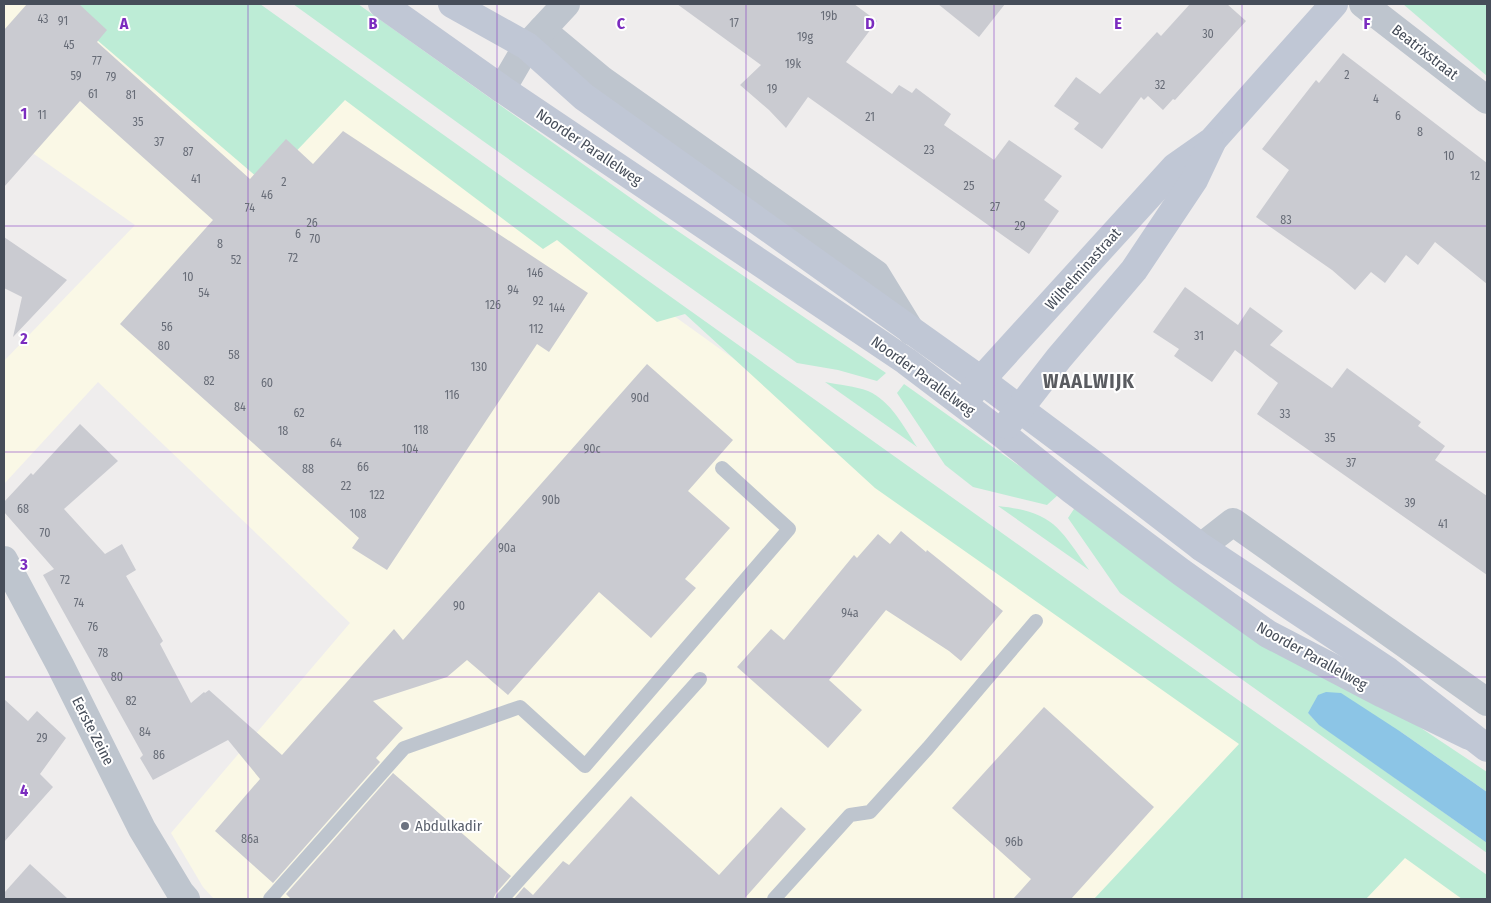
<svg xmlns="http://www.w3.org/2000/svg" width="1491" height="903" font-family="'Fira Sans Condensed',sans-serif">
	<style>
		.commercial { fill: #faf8e6 }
		.green { fill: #bdecd6 }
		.water { fill: #8cc5e6 }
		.building { fill: #cacbd1 }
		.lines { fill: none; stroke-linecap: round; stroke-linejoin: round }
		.service { stroke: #bec5ce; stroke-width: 14 }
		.minor { stroke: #bec5ce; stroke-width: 28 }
		.secondary { stroke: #c0c7d5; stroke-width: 28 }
		.grid { fill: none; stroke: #7b2cbf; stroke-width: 1; stroke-opacity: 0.55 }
		.worship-dot { fill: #6b7280; stroke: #fff; stroke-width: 2 }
		.labels { text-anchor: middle; stroke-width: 4; stroke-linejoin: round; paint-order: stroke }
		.number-label { font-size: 12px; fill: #676c77 }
		.street-label { font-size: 15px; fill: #464d59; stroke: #fff }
		.worship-label { font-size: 15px; fill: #5b616d; stroke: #fff; text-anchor: start }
		.district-label { font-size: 20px; font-weight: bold; letter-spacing: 1px; fill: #5a5c61; stroke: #fff }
		.grid-label { font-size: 16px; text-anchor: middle; font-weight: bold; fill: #7b2cbf; stroke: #fff; stroke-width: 4; stroke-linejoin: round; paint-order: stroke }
	</style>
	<rect width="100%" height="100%" fill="#efeded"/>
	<path class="commercial" d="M4,4H239L1487,899H214L203,887L171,833L350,623L98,382L4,484V361L135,225L4,133Z"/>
	<g class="green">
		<path d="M55,4H260L1096,600L1487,875V899H1462L1405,858L1366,899H1094L1239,744L875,488L685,314L657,322L557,240L543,249L345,100L265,184Z"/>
		<path d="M293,4H358L663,221L886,373L877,381L838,370L797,363L483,141Z"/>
		<path d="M1403,4H1487V76Z"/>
		<path d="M825,382C839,385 855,386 868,391C891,401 904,427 917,447Z"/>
		<path d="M904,384L1059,494L1047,505L973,487L945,465L897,393Z"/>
		<path d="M998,506C1053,512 1059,527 1089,570Z"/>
		<path d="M1076,506L1409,720L1487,772V792L1401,732L1308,713L1320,725L1487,843V853L1120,593L1068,518Z"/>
	</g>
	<path class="water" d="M1326,692L1341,693L1401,732L1487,792V843L1319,725L1308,713L1318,695Z"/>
	<g class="building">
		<path d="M27,4H79L107,30L97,42L250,179L286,139L313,164L343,131L588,293L549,352L537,344L387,570L352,548L359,538L120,324L213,220L80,101L4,187V30Z"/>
		<path d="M677,4H854L877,21L846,62L892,94L899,85L912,93L916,88L951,114L944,125L994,160L1009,140L1062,176L1044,200L1059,211L1029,254L808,97L786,128L769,110L740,85L761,65Z"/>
		<path d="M938,4H1005L979,37Z"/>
		<path d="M1190,4H1227L1246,21L1175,100L1173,99L1163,110L1148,96L1144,100L1141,97L1102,149L1074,129L1079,123L1054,106L1076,77L1100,94L1157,32L1161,36Z"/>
		<path d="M1343,53L1487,163V284L1435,242L1418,265L1406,255L1385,283L1371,272L1355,290L1332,270L1256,217L1289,170L1262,149L1316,80L1319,83Z"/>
		<path d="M4,237L67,280L13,337L22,297L4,288Z"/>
		<path d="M1185,287L1238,325L1250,307L1283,331L1270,345L1332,388L1347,368L1421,422L1418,426L1445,446L1435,460L1487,496V575L1257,414L1278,383L1235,350L1212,382L1174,356L1179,349L1153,332Z"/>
		<path d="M647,364L733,440L688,491L730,528L685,579L696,588L651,638L599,592L508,695L467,660L447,677L373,701L403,728L376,758L380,762L273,883L215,831L260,779L228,740L153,780L140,758L143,755L43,575L54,569L4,512V502L31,473L33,475L80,424L118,461L64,509L105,554L122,544L136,570L126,576L163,641L160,644L191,703L204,692L205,693L209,690L282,755L394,629L403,640Z"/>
		<path d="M901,531L926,552L927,550L1003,611L961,661L949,651L886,610L829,680L862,710L828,748L737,667L771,629L784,640L854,555L857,558L878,534L890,544Z"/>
		<path d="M4,699L28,721L37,711L66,738L40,774L53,787L4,842Z"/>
		<path d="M1044,707L1154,807L1071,899H1013L1031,879L952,808Z"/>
		<path d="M393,773L511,876L496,893L493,899H291L286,894Z"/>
		<path d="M631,796L719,875L781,807L806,829L745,898L746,899H514L524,887L533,895L563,861L569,865Z"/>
		<path d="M30,864L68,899H4V893Z"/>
	</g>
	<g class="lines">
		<g class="service">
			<path d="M270,899L404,748L520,707L585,766L789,529L722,468"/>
			<path d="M502,899L700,679"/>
			<path d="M774,899L850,815L870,812L928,748L1036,621"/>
		</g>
		<g class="minor">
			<path d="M1363,4L1487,100"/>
			<path d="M542,30L602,80L876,274L911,331"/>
			<path d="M502,89L527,46L566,4"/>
			<path d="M1201,547L1233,522L1487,702"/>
			<path d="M4,560L60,665L142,829L180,892L186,899"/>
		</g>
		<g class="secondary">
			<path d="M382,4L502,89L906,361L1001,433L1072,490L1181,572L1268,634L1383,694L1469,736"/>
			<path d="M452,4L527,46L584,97L981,380L1092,463L1201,547L1388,671L1487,748"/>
			<path d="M970,395L981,380L1175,167L1212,141L1334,4"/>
			<path d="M1007,425L1059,358L1134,270L1194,180L1212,142"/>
		</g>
	</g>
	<path class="grid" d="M248,4V899M497,4V899M746,4V899M994,4V899M1242,4V899M4,226H1487M4,452H1487M4,677H1487"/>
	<circle class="worship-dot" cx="405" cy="826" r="5"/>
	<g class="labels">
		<g class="number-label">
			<text x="829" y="20">19b</text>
			<text x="43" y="23">43</text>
			<text x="63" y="25">91</text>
			<text x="734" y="27">17</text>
			<text x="1208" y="38">30</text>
			<text x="805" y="41">19g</text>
			<text x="69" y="49">45</text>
			<text x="97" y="65">77</text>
			<text x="793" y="68">19k</text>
			<text x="1347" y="79">2</text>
			<text x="76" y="80">59</text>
			<text x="111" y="81">79</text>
			<text x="1160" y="89">32</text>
			<text x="772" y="93">19</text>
			<text x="93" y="98">61</text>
			<text x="131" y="99">81</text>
			<text x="1376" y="103">4</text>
			<text x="42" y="119">11</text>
			<text x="1398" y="120">6</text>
			<text x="870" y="121">21</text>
			<text x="138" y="126">35</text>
			<text x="1420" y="136">8</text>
			<text x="159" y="146">37</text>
			<text x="929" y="154">23</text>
			<text x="188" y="156">87</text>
			<text x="1449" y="160">10</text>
			<text x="1475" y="180">12</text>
			<text x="196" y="183">41</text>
			<text x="284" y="186">2</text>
			<text x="969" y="190">25</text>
			<text x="267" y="199">46</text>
			<text x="995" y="211">27</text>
			<text x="250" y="212">74</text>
			<text x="1286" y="224">83</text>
			<text x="312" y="227">26</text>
			<text x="1020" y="230">29</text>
			<text x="298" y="238">6</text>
			<text x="315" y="243">70</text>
			<text x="220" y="248">8</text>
			<text x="293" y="262">72</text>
			<text x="236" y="264">52</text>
			<text x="535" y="277">146</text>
			<text x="188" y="281">10</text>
			<text x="513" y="294">94</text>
			<text x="204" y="297">54</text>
			<text x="538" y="305">92</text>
			<text x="493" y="309">126</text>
			<text x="557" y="312">144</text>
			<text x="167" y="331">56</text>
			<text x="536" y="333">112</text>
			<text x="1199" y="340">31</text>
			<text x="164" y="350">80</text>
			<text x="234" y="359">58</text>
			<text x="479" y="371">130</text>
			<text x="209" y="385">82</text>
			<text x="267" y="387">60</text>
			<text x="452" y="399">116</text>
			<text x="640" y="402">90d</text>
			<text x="240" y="411">84</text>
			<text x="299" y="417">62</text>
			<text x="1285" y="418">33</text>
			<text x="421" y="434">118</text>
			<text x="283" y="435">18</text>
			<text x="1330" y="442">35</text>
			<text x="336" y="447">64</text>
			<text x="410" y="453">104</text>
			<text x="592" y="453">90c</text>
			<text x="1351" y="467">37</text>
			<text x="363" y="471">66</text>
			<text x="308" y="473">88</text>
			<text x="346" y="490">22</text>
			<text x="377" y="499">122</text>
			<text x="551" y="504">90b</text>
			<text x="1410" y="507">39</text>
			<text x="23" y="513">68</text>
			<text x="358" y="518">108</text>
			<text x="1443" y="528">41</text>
			<text x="45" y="537">70</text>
			<text x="507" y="552">90a</text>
			<text x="65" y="584">72</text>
			<text x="79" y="607">74</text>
			<text x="459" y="610">90</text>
			<text x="850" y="617">94a</text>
			<text x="93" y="631">76</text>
			<text x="103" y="657">78</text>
			<text x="117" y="681">80</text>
			<text x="131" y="705">82</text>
			<text x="145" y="736">84</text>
			<text x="42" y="742">29</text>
			<text x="159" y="759">86</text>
			<text x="250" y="843">86a</text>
			<text x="1014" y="846">96b</text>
		</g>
		<g class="street-label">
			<text transform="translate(1425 52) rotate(38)" y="5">Beatrixstraat</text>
			<text transform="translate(589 147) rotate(34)" y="5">Noorder Parallelweg</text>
			<text transform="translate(1083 269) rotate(-48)" y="5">Wilhelminastraat</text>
			<text transform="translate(923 376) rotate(36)" y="5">Noorder Parallelweg</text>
			<text transform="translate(1312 656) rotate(29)" y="5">Noorder Parallelweg</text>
			<text transform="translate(93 731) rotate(63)" y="5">Eerste Zeine</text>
		</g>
		<g class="worship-label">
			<text x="415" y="831">Abdulkadir</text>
		</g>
		<g class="district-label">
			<text x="1089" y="388">WAALWIJK</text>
		</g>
	</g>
	<g class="grid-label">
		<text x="124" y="29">A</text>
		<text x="373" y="29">B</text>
		<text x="621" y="29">C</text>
		<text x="870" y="29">D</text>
		<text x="1118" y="29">E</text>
		<text x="1367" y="29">F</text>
		<text x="24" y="119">1</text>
		<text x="24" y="344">2</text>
		<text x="24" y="570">3</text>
		<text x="24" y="796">4</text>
	</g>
	<rect width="1491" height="903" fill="none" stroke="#464d59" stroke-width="10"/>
</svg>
